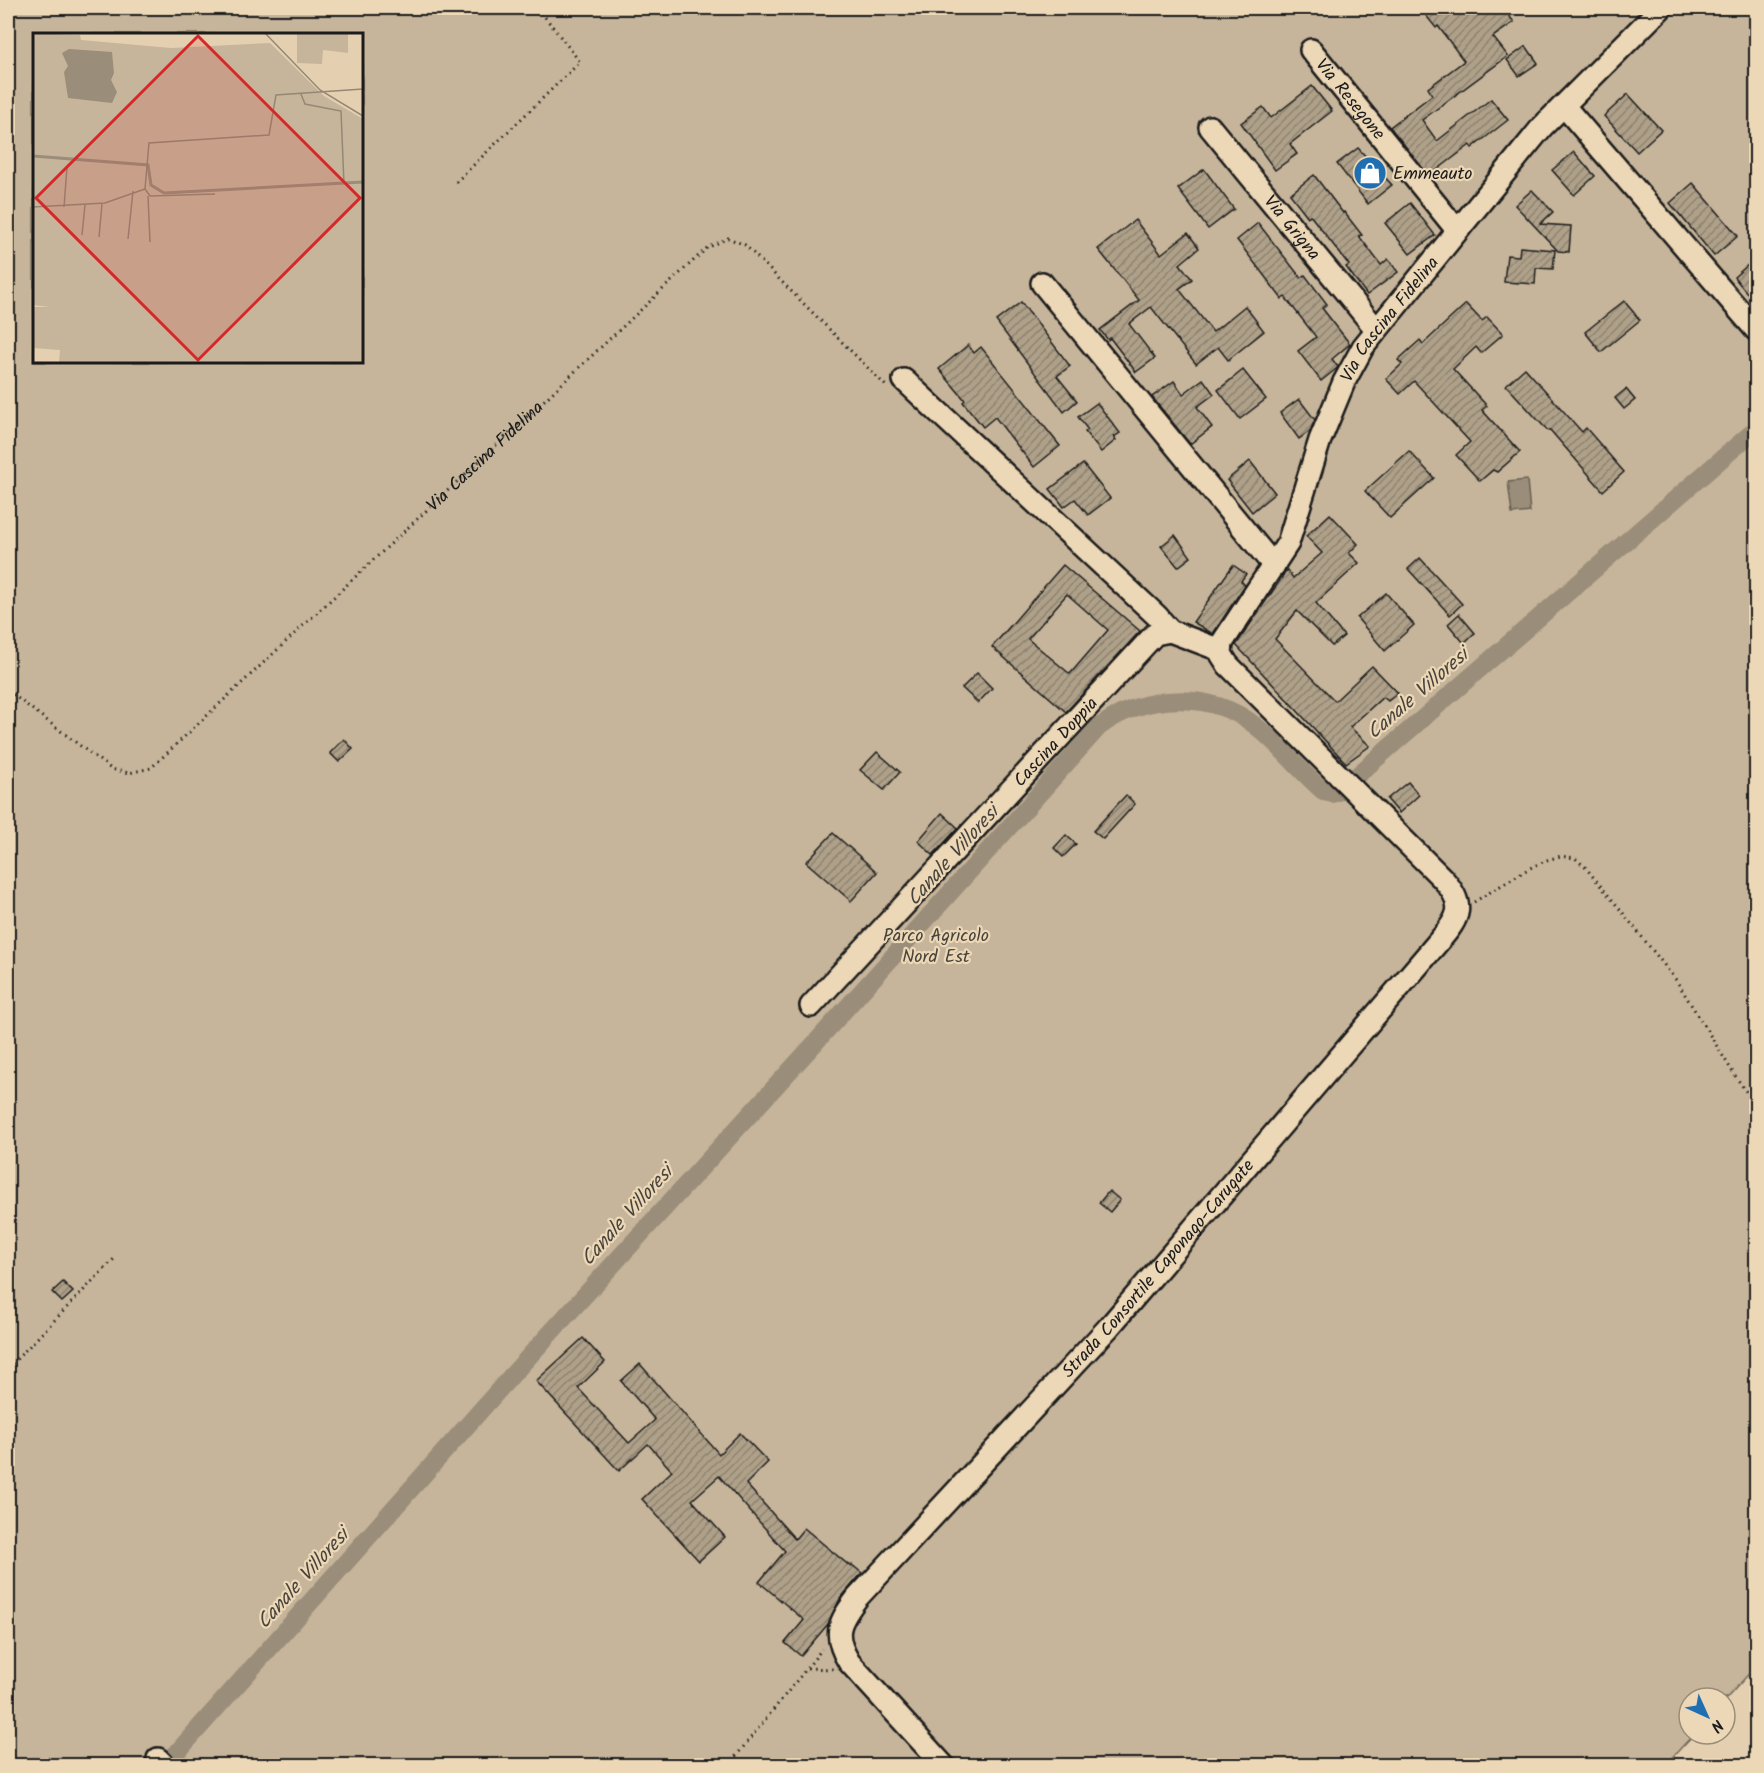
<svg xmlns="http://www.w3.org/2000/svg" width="1764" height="1773" font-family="Kalam,sans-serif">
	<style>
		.park { fill: #c6b59a; stroke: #71685b; stroke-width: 1.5; fill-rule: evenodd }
		.water { fill: #9a8d7a; stroke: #686054; stroke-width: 1.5 }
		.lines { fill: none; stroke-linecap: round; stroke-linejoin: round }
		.canal { stroke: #9a8d7a; stroke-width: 18 }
		.building { fill: url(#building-hatch); stroke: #1c1c1c; stroke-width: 1.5; fill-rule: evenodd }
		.minor-casing { stroke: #1c1c1c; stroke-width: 26 }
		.path { stroke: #1c1c1c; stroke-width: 3; stroke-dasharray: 1.5 4.5; stroke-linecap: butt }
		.minor { stroke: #ecd7b6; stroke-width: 21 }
		.labels { text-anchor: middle; stroke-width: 4.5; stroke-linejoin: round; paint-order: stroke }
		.street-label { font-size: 18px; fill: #1c1c1c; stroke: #ecd7b6 }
		.poi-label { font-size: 18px; fill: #1c1c1c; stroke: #ecd7b6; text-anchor: start }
		.park-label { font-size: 18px; fill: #46423c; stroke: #ecd7b6 }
		.water-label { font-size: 20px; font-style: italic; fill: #48443d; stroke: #ecd7b6 }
		.inset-river { fill: none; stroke: #9a8d7a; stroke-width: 3 }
		.inset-road { fill: none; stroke: #948875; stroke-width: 1.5 }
		.view { fill: #d62828; fill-opacity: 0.15; stroke: #d62828; stroke-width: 3 }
		.inset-edge { fill: none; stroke: #1c1c1c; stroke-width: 3 }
	</style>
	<defs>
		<pattern id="building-hatch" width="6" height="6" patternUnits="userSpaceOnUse" patternTransform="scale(1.5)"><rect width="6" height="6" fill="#afa189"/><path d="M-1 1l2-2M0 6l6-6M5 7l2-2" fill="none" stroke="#8e826f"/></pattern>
	</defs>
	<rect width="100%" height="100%" fill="#e4d0b0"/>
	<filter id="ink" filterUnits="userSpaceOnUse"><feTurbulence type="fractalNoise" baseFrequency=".0167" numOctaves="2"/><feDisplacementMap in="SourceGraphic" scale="12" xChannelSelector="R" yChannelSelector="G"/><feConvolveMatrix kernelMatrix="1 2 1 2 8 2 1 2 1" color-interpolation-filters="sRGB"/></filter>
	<g filter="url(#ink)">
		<path class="park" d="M8,8H1756V1666L1725,1700V1698H1689V1734H1694L1665,1765L8,1766ZM34,34H362V362H34Z"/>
		<path class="water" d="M1527,480L1530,512L1512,514L1508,482Z"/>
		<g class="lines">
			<path class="canal" d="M165,1766L513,1374L816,1042L1099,727C1145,693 1211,690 1257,727C1281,746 1300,771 1323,791L1332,794L1338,792L1756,429"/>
		</g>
		<g class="building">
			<path d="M1420,8H1503L1514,22L1493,37L1508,56L1422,120L1437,141L1491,99L1508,120L1472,148L1470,145L1429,176L1390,127L1432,95L1428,88L1464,61L1438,26L1436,28Z"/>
			<path d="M1526,46L1538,63L1519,76L1507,60Z"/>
			<path d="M1312,86L1332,111L1290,144L1297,154L1275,170L1241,123L1263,107L1271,118Z"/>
			<path d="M1628,94L1661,130L1637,152L1604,116Z"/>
			<path d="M1358,148L1392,185L1368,204L1337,164Z"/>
			<path d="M1574,152L1595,176L1574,195L1552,170Z"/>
			<path d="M1204,169L1234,209L1208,229L1178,189Z"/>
			<path d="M1314,175L1343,213L1344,212L1362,235L1359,236L1381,265L1388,259L1398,272L1367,295L1346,267L1349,265L1310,215L1308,217L1290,194Z"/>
			<path d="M1693,183L1738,236L1714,256L1670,203Z"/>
			<path d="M1532,190L1553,212L1540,224L1571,226L1569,252L1558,251L1515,205Z"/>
			<path d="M1410,203L1435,235L1410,254L1385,223Z"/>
			<path d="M1135,220L1161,254L1188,233L1199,248L1180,264L1192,279L1179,289L1213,332L1245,306L1264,331L1228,360L1218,347L1196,364L1151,307L1129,324L1155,358L1136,372L1110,338L1108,340L1100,330L1139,300L1098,249Z"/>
			<path d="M1258,223L1301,278L1305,275L1327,304L1322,308L1350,344L1332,359L1338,367L1336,369L1321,381L1298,351L1316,337L1285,297L1282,299L1237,240Z"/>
			<path d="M1520,247L1555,250L1553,269L1536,268L1535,284L1504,282L1507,255L1519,256Z"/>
			<path d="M1756,258V304L1734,277Z"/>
			<path d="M1624,301L1640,320L1601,352L1585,332Z"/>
			<path d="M1021,302L1070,366L1057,376L1077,401L1064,412L996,321Z"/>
			<path d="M1466,304L1482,321L1487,317L1503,334L1481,353L1476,347L1453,369L1487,406L1482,410L1520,452L1497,472L1493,470L1480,481L1456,455L1470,442L1414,381L1400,394L1386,379L1402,364L1398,360L1420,340L1423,344Z"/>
			<path d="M968,345L974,353L981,347L1060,446L1034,467L995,417L983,427L963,402L965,400L939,369Z"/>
			<path d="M1525,368L1582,432L1586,428L1624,472L1603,491L1550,430L1548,431L1506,385Z"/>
			<path d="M1243,370L1266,399L1240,419L1218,390Z"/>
			<path d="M1203,379L1214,394L1197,407L1212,427L1190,444L1152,397L1174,381L1183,394Z"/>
			<path d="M1626,389L1635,400L1624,409L1615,398Z"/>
			<path d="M1299,399L1315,420L1310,431L1299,439L1280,413Z"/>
			<path d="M1097,403L1120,433L1114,437L1116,440L1101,452L1085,432L1088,430L1078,417Z"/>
			<path d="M1409,451L1434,478L1390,518L1365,491Z"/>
			<path d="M1250,461L1275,493L1252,512L1227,480Z"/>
			<path d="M1083,464L1110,498L1088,515L1075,499L1064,507L1050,489Z"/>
			<path d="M1330,514L1358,544L1349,553L1359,563L1316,603L1344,636L1332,646L1297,611L1275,639L1335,701L1372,666L1398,693L1388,701L1383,697L1350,727L1370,746L1346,763L1236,645L1287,570L1293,578L1322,553L1306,536Z"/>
			<path d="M1175,535L1191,557L1178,567L1161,546Z"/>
			<path d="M1420,558L1462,604L1450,615L1408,569Z"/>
			<path d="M1063,565L1140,631L1066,712L992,647ZM1067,594L1108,630L1070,674L1028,639Z"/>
			<path d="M1233,565L1246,574L1241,581L1245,585L1213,634L1193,622Z"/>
			<path d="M1386,593L1414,625L1385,651L1357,618Z"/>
			<path d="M1459,614L1475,633L1464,643L1448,624Z"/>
			<path d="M977,673L992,688L978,703L962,688Z"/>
			<path d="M344,739L353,749L339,762L330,753Z"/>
			<path d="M877,752L900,772L884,790L860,770Z"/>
			<path d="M1408,782L1419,795L1399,813L1387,799Z"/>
			<path d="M1126,795L1135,804L1103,839L1093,831Z"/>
			<path d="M942,813L958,828L933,855L918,841Z"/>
			<path d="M833,833L877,872L851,901L806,862Z"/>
			<path d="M1066,835L1076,844L1063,857L1054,848Z"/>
			<path d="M1109,1191L1120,1200L1110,1212L1099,1203Z"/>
			<path d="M63,1282L73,1292L62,1302L52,1292Z"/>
			<path d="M583,1338L605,1362L578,1388L629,1443L655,1420L621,1381L640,1364L719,1454L740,1433L768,1462L746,1484L795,1539L804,1528L851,1567L852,1565L862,1573L840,1599L828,1624L801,1656L785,1643L804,1620L759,1582L785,1551L719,1476L692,1500L725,1537L699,1561L642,1499L672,1471L648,1444L619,1471L536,1381Z"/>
		</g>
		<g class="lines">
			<g class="minor-casing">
				<g id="minor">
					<path id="s2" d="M1311,50L1457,230"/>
					<path d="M1564,106L1756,330"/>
					<path id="s3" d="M1210,127L1376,329"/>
					<path d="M1042,283L1274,566"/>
					<path d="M904,380L1157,616L1170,631"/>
					<path id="s4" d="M811,1006L1155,634L1170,631L1220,650"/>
					<path d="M158,1759L165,1766"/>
					<path id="s5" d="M944,1766L849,1662C832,1634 839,1622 857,1598L1109,1327L1439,941C1460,917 1466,905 1443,879L1228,665L1221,654L1222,643L1288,543L1320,440L1344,382L1363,347L1542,127L1661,8"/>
				</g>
			</g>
			<g class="path">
				<path d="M456,182L580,62L538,8"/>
				<path id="s1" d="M8,691L111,769L129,773L151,768L707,248L728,238L745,245L887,387"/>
				<path d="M1474,902L1528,869L1547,860L1561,856L1575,858L1585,867L1619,908L1676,980L1734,1074L1756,1106"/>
				<path d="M8,1368L116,1257"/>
				<path d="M807,1668L822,1649"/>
				<path d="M728,1766L807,1668L833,1669"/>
			</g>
			<use href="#minor" class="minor"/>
		</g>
	</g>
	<defs>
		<g id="shop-disc" transform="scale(1.725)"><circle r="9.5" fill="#1f6fb2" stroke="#ecd7b6"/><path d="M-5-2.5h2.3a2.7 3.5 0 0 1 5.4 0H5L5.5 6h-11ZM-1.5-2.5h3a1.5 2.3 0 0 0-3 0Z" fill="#fff"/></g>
	</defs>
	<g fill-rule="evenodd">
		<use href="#shop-disc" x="1370" y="173"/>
	</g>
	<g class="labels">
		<g class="street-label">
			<text dy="6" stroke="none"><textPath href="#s2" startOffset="63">Via Resegone</textPath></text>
			<text dy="6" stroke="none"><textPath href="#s3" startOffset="130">Via Grigna</textPath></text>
			<text dy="6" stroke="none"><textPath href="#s5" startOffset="1857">Via Cascina Fidelina</textPath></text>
			<text dy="6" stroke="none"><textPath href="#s1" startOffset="627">Via Cascina Fidelina</textPath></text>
			<text dy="6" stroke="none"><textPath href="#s4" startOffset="360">Cascina Doppia</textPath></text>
			<text dy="6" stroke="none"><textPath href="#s5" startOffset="658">Strada Consortile Caponago-Carugate</textPath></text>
		</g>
		<g class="poi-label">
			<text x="1393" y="179">Emmeauto</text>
		</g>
		<g class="park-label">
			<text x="936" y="941">Parco Agricolo<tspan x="936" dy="21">Nord Est</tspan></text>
		</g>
		<g class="water-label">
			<text transform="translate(1417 693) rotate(-41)" y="7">Canale Villoresi</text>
			<text transform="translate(952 855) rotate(-48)" y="7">Canale Villoresi</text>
			<text transform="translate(626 1215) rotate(-48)" y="7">Canale Villoresi</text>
			<text transform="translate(302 1578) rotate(-48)" y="7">Canale Villoresi</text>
		</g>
	</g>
	<g transform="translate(33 33)">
		<rect width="330" height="330" fill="#e4d0b0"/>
		<path d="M264,0H315V20L290,17L289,31L264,30Z" fill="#c6b59a"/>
		<path d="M0,0L47,2L48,7L138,15L237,10L291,63L330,86V330H26L27,317L0,315V274H17L0,272Z" fill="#c6b59a"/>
		<path d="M36,16L79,19L81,40L78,47L84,59L79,70L35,65L31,39L35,33L29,20Z" fill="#9a8d7a"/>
		<path class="inset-river" d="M0,123L115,132L118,152L131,160L330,149"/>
		<path class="inset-road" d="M232,0L287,57L330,83M268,61L272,71L308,78L311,151M112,156L116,110L236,102L243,62L330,56M112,156L117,163L182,161M115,163L117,209M0,174L72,170L112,156M31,174L34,134M49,202L52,172M66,204L69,171M95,206L100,158"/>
		<path class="view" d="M165,3L327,165L165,327L3,165Z"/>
		<rect width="330" height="330" class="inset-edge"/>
	</g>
	<rect width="1764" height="1773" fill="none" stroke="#ecd7b6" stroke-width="30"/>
	<rect x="15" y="15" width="1734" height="1743" fill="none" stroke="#1c1c1c" stroke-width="2" filter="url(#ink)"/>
	<g transform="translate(1707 1716) rotate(135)"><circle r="28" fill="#ecd7b6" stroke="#998c78" stroke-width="1.5"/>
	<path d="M0-4.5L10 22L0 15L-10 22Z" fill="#1f6fb2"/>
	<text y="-9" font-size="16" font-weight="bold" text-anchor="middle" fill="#1c1c1c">N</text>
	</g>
</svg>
